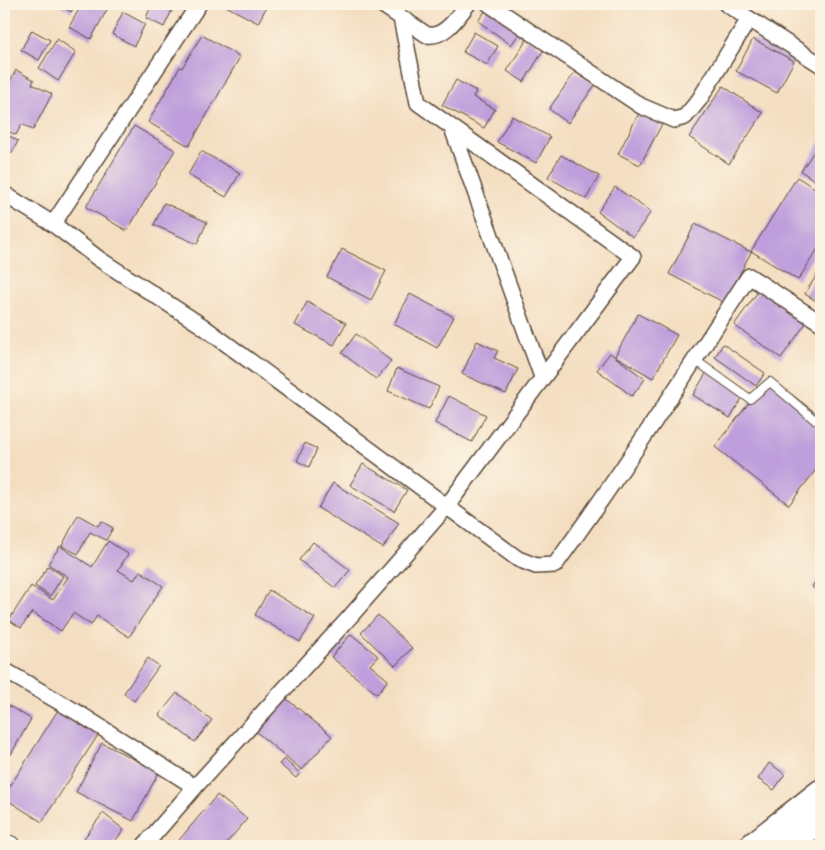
<svg xmlns="http://www.w3.org/2000/svg" width="825" height="850" font-family="Sriracha,sans-serif">
	<style>
		.building { fill: #be9edc }
		.lines { fill: none; stroke-linecap: round; stroke-linejoin: round }
		.service-casing { stroke: #574536; stroke-width: 10 }
		.minor-casing { stroke: #574536; stroke-width: 18 }
		.tertiary-casing { stroke: #574536; stroke-width: 22 }
		.primary-casing { stroke: #574536; stroke-width: 28 }
		.service { stroke: #fff; stroke-width: 8 }
		.minor { stroke: #fff; stroke-width: 15 }
		.tertiary { stroke: #fff; stroke-width: 20 }
		.primary { stroke: #fff; stroke-width: 25 }
	</style>
	<rect width="100%" height="100%" fill="#fcf5e5"/>
	<filter id="ink" filterUnits="userSpaceOnUse"><feTurbulence type="fractalNoise" baseFrequency=".02" numOctaves="2"/><feDisplacementMap in="SourceGraphic" scale="10" xChannelSelector="R" yChannelSelector="G"/><feConvolveMatrix kernelMatrix="1 2 1 2 8 2 1 2 1" color-interpolation-filters="sRGB"/></filter>
	<filter id="wash" filterUnits="userSpaceOnUse"><feTurbulence type="fractalNoise" baseFrequency=".0096" numOctaves="4" result="noise"/><feDisplacementMap in="SourceGraphic" scale="20" xChannelSelector="R" yChannelSelector="G"/><feGaussianBlur stdDeviation="1.12" result="paint"/><feColorMatrix in="noise" values="0 0 0 0 0 0 0 0 0 0 0 0 0 0 0 0 0 1.4 0 .05"/><feComposite in="paint" operator="in"/></filter>
	<g filter="url(#wash)">
		<rect width="100%" height="100%" fill="#f4dec1"/>
		<g id="blocks">
			<g class="building">
				<path d="M57,4H76L71,12Z"/>
				<path d="M82,4H110L91,39L69,27Z"/>
				<path d="M152,4H175L164,27L146,18Z"/>
				<path d="M222,4H268L258,23Z"/>
				<path d="M488,7L521,31L511,45L478,21Z"/>
				<path d="M123,12L145,24L134,46L112,34Z"/>
				<path d="M32,30L50,40L39,60L21,50Z"/>
				<path d="M474,32L498,46L487,65L463,52Z"/>
				<path d="M202,35L240,57L189,146L148,122L180,67L182,68Z"/>
				<path d="M57,39L76,52L58,81L39,68Z"/>
				<path d="M527,39L544,49L524,82L507,71Z"/>
				<path d="M753,39L794,61L777,93L736,71Z"/>
				<path d="M16,70L34,80L32,84L52,94L33,130L22,124L16,135L4,129V94Z"/>
				<path d="M575,72L595,85L568,123L549,109Z"/>
				<path d="M456,80L476,91L473,97L495,109L484,128L442,105Z"/>
				<path d="M723,86L763,113L729,164L689,137Z"/>
				<path d="M639,113L662,124L640,165L618,154Z"/>
				<path d="M512,116L550,137L536,163L497,142Z"/>
				<path d="M134,126L175,150L127,231L86,207Z"/>
				<path d="M4,133L18,141L12,153L4,148Z"/>
				<path d="M821,141V185L801,171Z"/>
				<path d="M201,151L240,173L226,197L188,175Z"/>
				<path d="M561,155L599,176L586,199L548,177Z"/>
				<path d="M797,177L821,192V244L798,280L751,251Z"/>
				<path d="M615,187L651,212L633,237L598,212Z"/>
				<path d="M164,203L207,222L197,244L154,225Z"/>
				<path d="M695,224L751,252L725,303L669,274Z"/>
				<path d="M342,249L386,271L371,300L327,277Z"/>
				<path d="M821,268V304L805,294Z"/>
				<path d="M762,286L809,319L781,358L734,325Z"/>
				<path d="M410,294L454,317L437,348L394,324Z"/>
				<path d="M307,302L346,323L334,345L295,325Z"/>
				<path d="M638,314L677,335L653,378L615,356Z"/>
				<path d="M356,334L391,361L376,379L342,353Z"/>
				<path d="M477,341L498,351L494,358L518,369L506,394L462,374Z"/>
				<path d="M723,344L765,373L756,386L715,357Z"/>
				<path d="M610,353L645,379L632,396L597,370Z"/>
				<path d="M397,368L439,387L429,409L388,391Z"/>
				<path d="M708,370L745,393L730,418L693,395Z"/>
				<path d="M769,377L821,417V463L789,505L715,447Z"/>
				<path d="M449,396L486,415L472,442L435,423Z"/>
				<path d="M305,443L317,449L309,467L297,461Z"/>
				<path d="M363,464L407,490L394,511L350,485Z"/>
				<path d="M333,483L399,523L383,548L318,508Z"/>
				<path d="M78,515L98,526L101,521L113,528L106,540L90,532L78,554L62,546Z"/>
				<path d="M108,541L128,554L118,570L134,580L140,571L163,586L129,637L97,616L91,625L73,613L61,631L32,612L21,628L9,620L31,586L53,600L68,577L48,564L60,546L92,567Z"/>
				<path d="M313,542L350,570L335,588L299,560Z"/>
				<path d="M48,566L63,576L50,596L35,586Z"/>
				<path d="M821,573V594L812,587Z"/>
				<path d="M269,590L315,618L300,642L255,615Z"/>
				<path d="M378,615L412,648L395,666L361,633Z"/>
				<path d="M351,634L378,656L370,665L388,680L377,694L331,657Z"/>
				<path d="M148,658L159,666L134,701L124,693Z"/>
				<path d="M177,693L212,720L195,742L159,715Z"/>
				<path d="M283,696L332,736L302,770L254,730Z"/>
				<path d="M4,703L31,719L10,756L4,753Z"/>
				<path d="M58,710L98,735L42,822L4,798V796Z"/>
				<path d="M102,743L159,772L133,821L76,792Z"/>
				<path d="M284,759L300,773L296,778L279,764Z"/>
				<path d="M769,763L785,774L774,790L758,779Z"/>
				<path d="M217,795L247,819L224,846H174Z"/>
				<path d="M103,813L124,830L111,846H90L82,841Z"/>
			</g>
		</g>
	</g>
	<g filter="url(#ink)">
		<use href="#blocks" fill-opacity="0" stroke="#574536" stroke-width="1"/>
		<g class="lines">
			<g class="service-casing">
				<path id="service" d="M695,360L750,399L770,382L815,420"/>
			</g>
			<g class="minor-casing">
				<g id="minor">
					<path d="M381,4L427,35C445,38 458,16 468,4"/>
					<path d="M489,4L641,106L674,120L685,117L699,100L749,19"/>
					<path d="M726,4L821,65"/>
					<path d="M452,128L542,377"/>
					<path d="M4,194L53,224L199,4"/>
					<path d="M53,224L99,259L201,325L518,559L536,566L555,565C623,471 686,374 749,276L821,323"/>
					<path d="M4,670L80,714L195,787"/>
					<path d="M144,846L195,787L348,619L447,506L633,257L418,103L401,18"/>
				</g>
			</g>
			<g class="tertiary-casing">
				<path id="tertiary" d="M4,844L10,846"/>
			</g>
			<g class="primary-casing">
				<g id="primary">
					<path d="M752,846L821,792"/>
					<path d="M789,846L821,818"/>
				</g>
			</g>
			<use href="#service" class="service"/>
			<use href="#minor" class="minor"/>
			<use href="#tertiary" class="tertiary"/>
			<use href="#primary" class="primary"/>
		</g>
	</g>
	<rect width="825" height="850" fill="none" stroke="#fcf5e5" stroke-width="20"/>
</svg>
